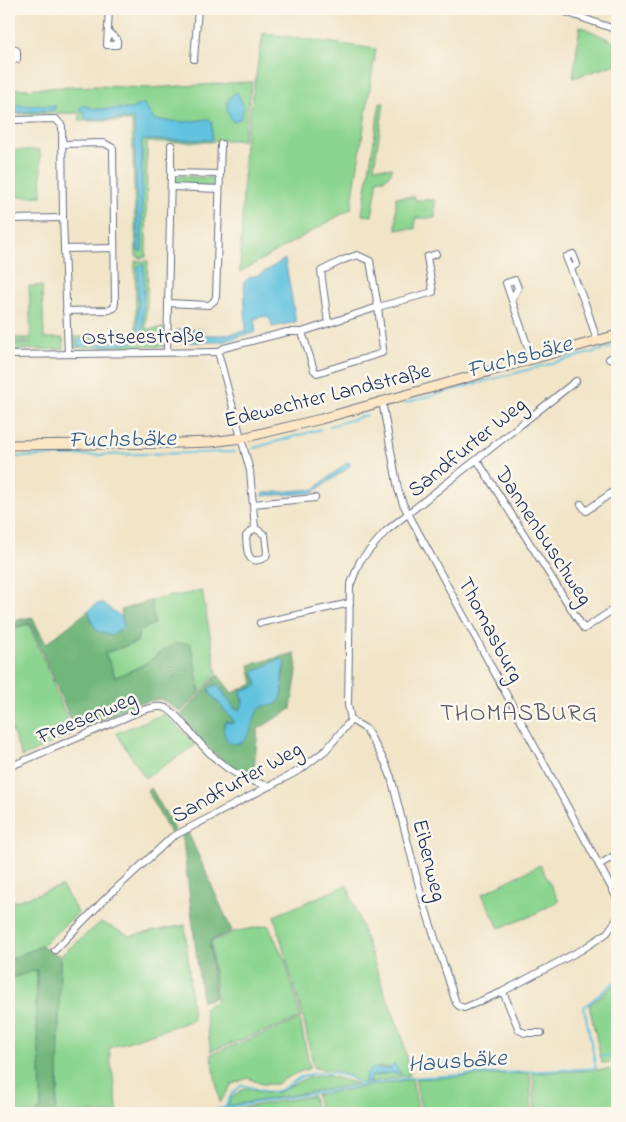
<svg xmlns="http://www.w3.org/2000/svg" width="626" height="1122" font-family="'Indie Flower',sans-serif">
	<style>
		.green { fill: #8cd590; stroke: #548277; fill-rule: evenodd }
		.forest { fill: #71b67a; stroke: #46726c; fill-rule: evenodd }
		.water { fill: #62c3e0; stroke: #3e799f }
		.lines { fill: none; stroke-linecap: round; stroke-linejoin: round }
		.stream { stroke: #62c3e0; stroke-width: 2 }
		.minor-casing { stroke: #666e83; stroke-width: 8 }
		.secondary-casing { stroke: #666e83; stroke-width: 11 }
		.minor { stroke: #fff; stroke-width: 6 }
		.secondary { stroke: #fce6c4; stroke-width: 9 }
		.labels { text-anchor: middle; stroke-width: 5; stroke-linejoin: round; paint-order: stroke }
		.street-label { font-size: 22px; fill: #1b2f5e; stroke: #fbf7ec }
		.water-label { font-size: 24px; font-style: italic; fill: #305b85; stroke: #fbf7ec }
		.neighbourhood-label { font-size: 24px; letter-spacing: 1px; fill: #575767; stroke: #fbf7ec }
	</style>
	<rect width="100%" height="100%" fill="#fbf7ec"/>
	<filter id="ink" filterUnits="userSpaceOnUse"><feTurbulence type="fractalNoise" baseFrequency=".02" numOctaves="2"/><feDisplacementMap in="SourceGraphic" scale="10" xChannelSelector="R" yChannelSelector="G"/><feConvolveMatrix kernelMatrix="1 2 1 2 8 2 1 2 1" color-interpolation-filters="sRGB"/></filter>
	<filter id="wash" filterUnits="userSpaceOnUse"><feTurbulence type="fractalNoise" baseFrequency=".0096" numOctaves="4" result="noise"/><feDisplacementMap in="SourceGraphic" scale="20" xChannelSelector="R" yChannelSelector="G"/><feGaussianBlur stdDeviation="1.12" result="paint"/><feColorMatrix in="noise" values="0 0 0 0 0 0 0 0 0 0 0 0 0 0 0 0 0 1.4 0 .05"/><feComposite in="paint" operator="in"/></filter>
	<g filter="url(#wash)">
		<rect width="100%" height="100%" fill="#f1e4c7"/>
		<g class="green">
			<path d="M580,26L617,43V64L573,78Z"/>
			<path d="M263,33L376,49L351,209L240,272L245,141Z"/>
			<path d="M252,82L243,140H218L211,142H147L146,257L139,258L136,256L132,121H80L79,113L9,114V93L16,89L99,86L147,88Z"/>
			<path d="M380,103H384L374,167L392,168L391,173L385,179H378L372,216L362,215Z"/>
			<path d="M9,150H40L42,196L9,197Z"/>
			<path d="M175,176L214,178L217,182L216,186H173Z"/>
			<path d="M396,197H415V200H435V218H415V229H396Z"/>
			<path d="M135,261H148L146,329L164,328V346L72,348L71,337L136,335Z"/>
			<path d="M29,286H42L44,338H63L64,349L9,350V344H31V342H9V338H31Z"/>
			<path d="M202,591L217,674L200,692L190,644L163,650L148,662L116,678L105,653L137,642L139,631L154,624L151,600Z"/>
			<path d="M29,624L73,734L22,757L9,723V630Z"/>
			<path d="M164,714L196,745L145,778L116,733Z"/>
			<path d="M540,865L559,901L529,917L499,928L482,894Z"/>
			<path d="M347,885L383,988L402,1036L410,1075L362,1084C348,1073 332,1070 314,1068L303,1017L274,916ZM380,1067L392,1068L398,1074L395,1072L375,1076L371,1077L365,1082C366,1073 372,1069 380,1067Z"/>
			<path d="M62,886L78,913L41,946L9,960V903Z"/>
			<path d="M101,922L130,936L185,925L193,1020L109,1048L118,1113H55L58,1089L60,956Z"/>
			<path d="M268,925L285,960L301,1018L211,1051L204,1007L217,1001L211,942L234,932Z"/>
			<path d="M37,969L36,1016L40,1066L41,1109L36,1113H9V979Z"/>
			<path d="M617,983V1005L610,1014L617,1029V1062L602,1063L589,1005Z"/>
			<path d="M300,1020L310,1068L294,1074L276,1084H262L248,1078L232,1084L220,1103L211,1054Z"/>
			<path d="M617,1069V1113H535L533,1073Z"/>
			<path d="M530,1073L532,1113H422L415,1079Z"/>
			<path d="M326,1075L358,1084L227,1106L232,1097L245,1088L266,1093L279,1092L306,1078Z"/>
			<path d="M412,1079L419,1113H320L316,1095Z"/>
			<path d="M313,1096L316,1113H221V1111Z"/>
		</g>
		<g class="forest">
			<path d="M151,600L154,624L139,631L137,642L105,653L115,677C126,673 139,668 148,662C162,653 173,639 191,644L200,692L181,712L161,699L138,703L75,731L30,623L9,629V622L32,617L46,644L89,610L91,620L124,627L121,610Z"/>
			<path d="M295,653L297,671L291,709L258,729L253,779L223,761L204,744L181,715L218,675L232,693L253,684L249,665ZM278,660H282L285,666L282,679L283,692L280,700C274,702 264,703 260,707C250,717 253,732 243,741L224,734V729L226,722L233,723L234,721L210,693L212,686L215,685C226,690 228,706 239,710L243,705L241,694L257,685V681L253,674L255,670L263,668Z"/>
			<path d="M151,788L175,830L170,833L147,791Z"/>
			<path d="M187,830L232,931L210,941L215,998L202,1001L182,833Z"/>
			<path d="M41,946L60,956L58,1089L55,1113H36L41,1109L40,1066L36,1016L37,970L9,979V960Z"/>
		</g>
		<g class="water">
			<path d="M237,92L244,107L241,118L233,122C225,111 224,99 237,92Z"/>
			<path d="M143,103L154,120L184,122L207,119L212,122V140H142V251H138L134,119H85L84,112L79,109L83,105L95,109H131Z"/>
			<path d="M16,105L56,106L54,110L9,113V109Z"/>
			<path d="M285,259L296,322L272,327L271,321L266,316L254,319L256,332L221,342H176L177,330L201,329L206,335H223L246,331L244,282L250,277L259,275Z"/>
			<path d="M144,265L143,331L152,332L154,340L111,345L77,346V340L138,338V266Z"/>
			<path d="M348,462L350,463V466L347,469L312,493L262,496L264,493L314,489Z"/>
			<path d="M103,603L110,609L122,617L124,627L111,635L97,631L91,620L89,610L96,604Z"/>
			<path d="M278,660H282L285,663C284,668 282,673 282,678C282,685 284,691 281,698C276,711 264,700 257,712C250,724 250,749 230,743C224,737 221,729 226,722L233,723L234,721L210,693L209,689L212,686L218,685L234,708L238,710L241,709L243,702L241,692C246,687 252,690 257,685V681L253,672Z"/>
			<path d="M394,1064L401,1074C392,1072 380,1074 371,1077L368,1082L365,1083V1076L373,1068L390,1069Z"/>
		</g>
		<g class="lines">
			<g class="stream">
				<path d="M405,403L612,347"/>
				<path d="M330,426L367,415"/>
				<path d="M254,448L321,429"/>
				<path d="M9,457L235,452"/>
				<path d="M602,1056H617"/>
				<path d="M225,1108L231,1095L242,1085C254,1087 264,1094 277,1091C286,1089 293,1081 301,1077C319,1070 347,1072 362,1085"/>
				<path d="M217,1109L409,1078L596,1068L584,1007L617,980"/>
				<path d="M193,1113L212,1110"/>
			</g>
		</g>
	</g>
	<g filter="url(#ink)">
		<g class="lines">
			<g class="minor-casing">
				<g id="minor">
					<path d="M557,9L617,30"/>
					<path d="M108,32L117,39V45H107L109,9"/>
					<path d="M9,45L17,51V59L9,60"/>
					<path d="M194,59L198,9"/>
					<path d="M12,120L56,119L62,126L63,218L68,354"/>
					<path d="M62,144L104,143L113,148L115,302L114,308L109,310L66,311"/>
					<path d="M171,145V173"/>
					<path d="M220,174L221,144"/>
					<path d="M171,187L219,189"/>
					<path d="M9,219L63,218"/>
					<path d="M9,248V315"/>
					<path d="M64,249L114,248"/>
					<path d="M572,268L577,264L573,254L566,257L586,306L597,340"/>
					<path d="M512,299L518,288L515,280L506,283L532,359"/>
					<path d="M302,332L314,370L317,373L382,353L383,349L378,307L370,261L357,255L343,260L321,271L328,323"/>
					<path d="M167,351L171,173L220,174L216,297L214,301L209,305L168,303"/>
					<path d="M218,352L224,348L287,332H302L378,307L433,292L427,257L436,254"/>
					<path d="M218,352L250,471L255,528"/>
					<path d="M9,355L218,352"/>
					<path d="M609,359L617,354"/>
					<path d="M382,401L398,489L403,504L617,898"/>
					<path d="M477,460L584,629L617,607"/>
					<path d="M253,504L315,498"/>
					<path d="M581,504L586,511L617,489"/>
					<path d="M255,528L265,535L267,552L266,557C246,568 247,550 246,536Z"/>
					<path d="M260,623L350,603"/>
					<path d="M351,720L366,729L385,762L391,777L422,898L456,1003L459,1006L464,1008L502,992L583,949L607,933L617,919"/>
					<path d="M9,767L143,710C150,708 159,705 166,708C176,713 184,725 191,733C213,759 236,780 270,786"/>
					<path d="M599,865L617,854"/>
					<path d="M55,950L106,898L172,837L300,770L326,750L351,720L348,705L350,586L360,561L386,531L576,381"/>
					<path d="M503,992L519,1030L525,1033H541"/>
				</g>
			</g>
			<g class="secondary-casing">
				<path id="secondary" d="M9,445L178,443L211,442L242,438L321,419L617,335"/>
			</g>
			<use href="#minor" class="minor"/>
			<use href="#secondary" class="secondary"/>
		</g>
	</g>
	<g class="labels">
		<g class="street-label">
			<text transform="translate(143 335) rotate(-1)" y="8">Ostseestraße</text>
			<text transform="translate(327 394) rotate(-14)" y="8">Edewechter Landstraße</text>
			<text transform="translate(466 446) rotate(-39)" y="8">Sandfurter Weg</text>
			<text transform="translate(545 535) rotate(57)" y="8">Dannenbuschweg</text>
			<text transform="translate(492 629) rotate(62)" y="8">Thomasburg</text>
			<text transform="translate(86 716) rotate(-23)" y="8">Freesenweg</text>
			<text transform="translate(236 781) rotate(-29)" y="8">Sandfurter Weg</text>
			<text transform="translate(431 860) rotate(76)" y="8">Eibenweg</text>
		</g>
		<g class="water-label">
			<text transform="translate(519 356) rotate(-15)" y="8">Fuchsbäke</text>
			<text transform="translate(122 438) rotate(-1)" y="8">Fuchsbäke</text>
			<text transform="translate(457 1060) rotate(-4)" y="8">Hausbäke</text>
		</g>
		<g class="neighbourhood-label">
			<text x="519" y="720">THOMASBURG</text>
		</g>
	</g>
	<rect width="626" height="1122" fill="none" stroke="#fbf7ec" stroke-width="30"/>
</svg>
